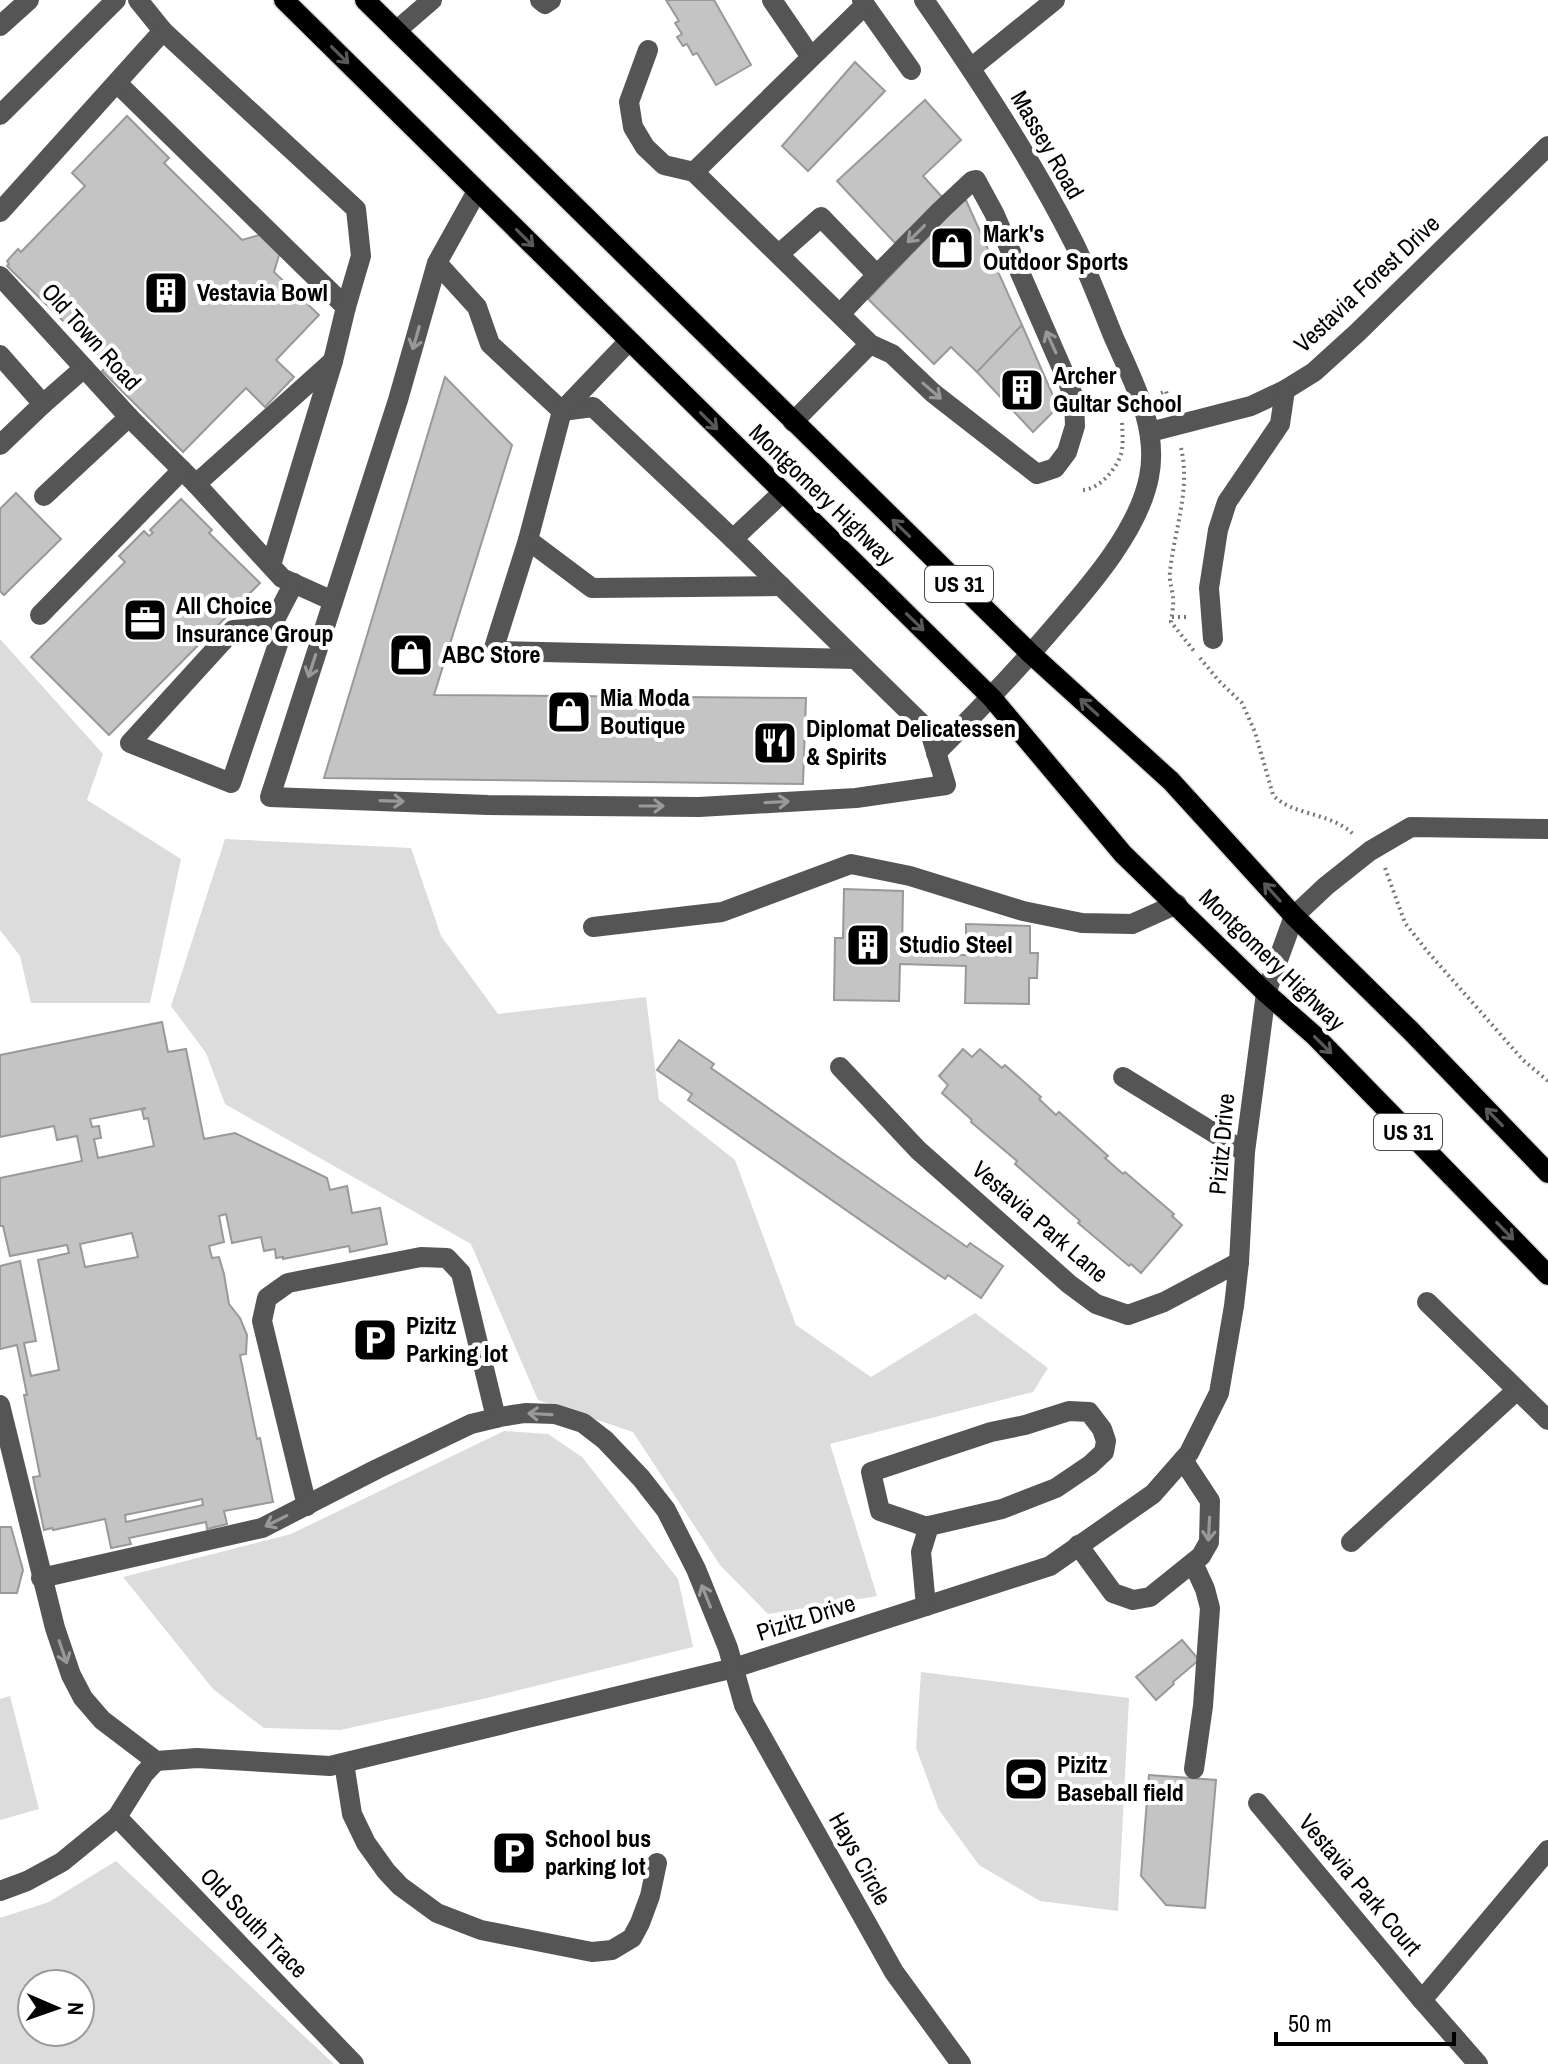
<svg xmlns="http://www.w3.org/2000/svg" width="1548" height="2064" font-family="'Archivo Narrow',sans-serif">
	<style>
		.green { fill: #dcdcdc; fill-rule: evenodd }
		.building { fill: #c4c4c4; stroke: #999; stroke-width: 2; fill-rule: evenodd }
		.lines { fill: none; stroke-linecap: round; stroke-linejoin: round }
		.major-casing { stroke: #dbdbdb; stroke-width: 23 }
		.path { stroke: #777; stroke-width: 4; stroke-dasharray: 2 4; stroke-linecap: butt }
		.minor { stroke: #555; stroke-width: 20 }
		.major { stroke: #000; stroke-width: 20 }
		.oneway { stroke: #595959 }
		.oneway2 { stroke: #999 }
		.labels { text-anchor: middle; stroke-width: 8; stroke-linejoin: round; paint-order: stroke }
		.shield { fill: #fff; stroke: #4c4c4c; stroke-width: 2 }
		.shield-label { font-size: 22px; font-weight: bold; fill: #000 }
		.street-label { font-size: 24px; fill: #000; stroke: #fff }
		.poi-label { font-size: 24px; font-weight: bold; fill: #000; stroke: #fff; text-anchor: start }
	</style>
	<rect width="100%" height="100%" fill="#fff"/>
	<g class="green">
		<path d="M0,639L103,754L87,800L181,859L150,1003H31L20,956L0,930Z"/>
		<path d="M225,839L411,848L441,936L498,1014L646,997L659,1100L735,1160L796,1325L871,1377L975,1313L1048,1368L1033,1392L830,1444L877,1596L768,1614L720,1565L633,1432L538,1400L471,1244L225,1104L206,1053L171,1006Z"/>
		<path d="M504,1431L548,1434L582,1457L678,1579L693,1647L483,1699L340,1730L264,1728L213,1689L123,1577L291,1534Z"/>
		<path d="M921,1672L1129,1698L1118,1911L1040,1901L979,1865L939,1810L916,1748Z"/>
		<path d="M10,1696L39,1809L0,1820V1699Z"/>
		<path d="M116,1861L334,2064H0V1918L49,1902ZM32,1984H80V2032H32Z"/>
	</g>
	<g class="building">
		<path d="M666,0H714L751,65L716,85L697,53L693,55L687,44L683,46L677,37L682,34L675,23L679,21Z"/>
		<path d="M855,62L885,91L808,171L782,146Z"/>
		<path d="M925,100L961,140L923,176L943,198L895,243L837,181Z"/>
		<path d="M127,116L169,158L164,163L242,240L263,234L280,252L274,272L319,315L276,360L294,377L265,407L246,388L183,452L102,371L108,365L7,266L9,264L7,261L18,249L21,252L85,186L72,173Z"/>
		<path d="M965,198L1022,325L977,372L951,347L934,364L868,299Z"/>
		<path d="M1022,325L1058,407L1033,432L977,372Z"/>
		<path d="M445,377L512,445L434,695L806,698L803,784L324,778Z"/>
		<path d="M16,493L61,539L4,595L0,591V509Z"/>
		<path d="M181,499L212,530L209,533L260,583L109,735L31,657L125,562L119,556L144,531L149,536L153,533L150,530Z"/>
		<path d="M844,889L903,891L902,954L966,955V924L1030,926V953H1038L1037,978H1029V1004L965,1003L966,966L900,964L899,1001L834,1000L835,938H843Z"/>
		<path d="M162,1022L168,1052L186,1049L204,1139L235,1133L327,1178L330,1190L347,1186L352,1213L380,1208L387,1244L350,1252L349,1246L283,1259V1257L276,1258L275,1249L264,1251L261,1237L232,1243L226,1214L219,1216L224,1242L209,1246L212,1258L219,1257L224,1274L229,1304L240,1318L247,1335L246,1354L240,1355L257,1439L260,1438L273,1502L224,1511L227,1524L207,1529L206,1522L129,1538L131,1544L111,1548L105,1519L53,1530L52,1528L44,1530L33,1477L40,1476L24,1395H27L17,1345L0,1349V1266L20,1261L36,1341L24,1343L31,1376L59,1370L38,1260L69,1253L67,1245L10,1256L3,1226H0V1178L82,1161L77,1136L57,1140L54,1126L0,1137V1055ZM146,1108L142,1110L144,1119L148,1118L154,1146L98,1158L94,1139L101,1138L99,1126L92,1127L90,1119ZM132,1233L138,1257L85,1267L80,1244ZM202,1499L203,1505L126,1522L125,1515Z"/>
		<path d="M679,1040L714,1064L711,1068L967,1247L970,1243L1003,1266L981,1298L948,1275L945,1279L688,1100L692,1094L657,1070Z"/>
		<path d="M963,1049L972,1057L980,1049L1002,1068L1005,1065L1041,1097L1039,1099L1056,1115L1059,1112L1108,1156L1105,1158L1123,1174L1125,1172L1174,1214L1172,1216L1182,1225L1141,1273L1131,1264L1129,1266L1078,1223L1080,1221L1015,1164L1017,1161L971,1122L972,1120L942,1093L948,1085L939,1076Z"/>
		<path d="M0,1527H11L23,1570L17,1593H0Z"/>
		<path d="M1182,1640L1199,1660L1173,1682L1174,1684L1156,1700L1136,1677Z"/>
		<path d="M1149,1775L1216,1780L1205,1908L1166,1905L1141,1876Z"/>
	</g>
	<g class="lines">
		<g class="major-casing">
			<g id="major">
				<path d="M284,0L992,698L1123,854L1266,993L1315,1036L1548,1275"/>
				<path d="M365,0L1031,654L1171,781L1294,916L1411,1031L1548,1173"/>
			</g>
		</g>
		<g class="path">
			<path d="M1161,393L1166,391L1169,403"/>
			<path d="M1181,448C1191,489 1174,531 1170,572C1169,581 1172,588 1173,597C1174,604 1172,614 1171,622L1194,651"/>
			<path d="M1083,490C1099,489 1116,470 1121,454C1124,444 1122,431 1122,420"/>
			<path d="M1172,617H1189"/>
			<path d="M1200,658L1219,681L1242,703L1255,732L1273,795C1292,816 1332,812 1354,835"/>
			<path d="M1385,868L1405,923L1427,951L1523,1060L1548,1081"/>
		</g>
		<g class="minor">
			<path d="M138,0L163,31"/>
			<path d="M540,0L545,4L551,0"/>
			<path d="M772,0L811,57"/>
			<path d="M924,0C978,78 1031,158 1074,243C1089,274 1101,306 1114,338C1133,381 1159,428 1149,477C1139,528 1094,581 1060,620C1021,666 979,710 936,753"/>
			<path d="M865,5L911,70"/>
			<path d="M0,26L29,0"/>
			<path d="M396,31L432,0"/>
			<path d="M648,50L629,102L633,127L645,147L664,165L694,172L870,344L892,354L933,393L1037,474L1055,468L1067,452L1075,426L1074,398L1067,380L994,213L976,180L972,181L940,211L877,275"/>
			<path d="M971,68L1055,0"/>
			<path d="M117,83L346,307"/>
			<path d="M0,115L116,0"/>
			<path d="M694,172L865,5L862,0"/>
			<path d="M0,212L163,31L356,209L361,256L346,307L333,361"/>
			<path d="M779,254L821,217L877,275L840,314"/>
			<path d="M437,263L477,307L490,344L562,411L593,407L733,539L930,732L946,785L856,798L699,807L488,805L270,797L398,400L437,263L477,191"/>
			<path d="M0,276L129,417L196,484L282,578L333,601"/>
			<path d="M629,341L562,411L528,540L592,588L781,586"/>
			<path d="M0,355L43,404L84,368"/>
			<path d="M793,422L870,344"/>
			<path d="M1150,432L1251,406L1285,390L1314,372L1357,333L1548,146"/>
			<path d="M0,445L43,404"/>
			<path d="M196,484L333,361L271,565"/>
			<path d="M44,496L129,417"/>
			<path d="M733,539L782,493"/>
			<path d="M528,540L493,651L855,659"/>
			<path d="M40,615L182,470"/>
			<path d="M271,627L278,644L231,783L130,743L233,630L271,627L294,583"/>
			<path d="M1213,639L1209,588L1218,530L1227,502L1280,424L1285,390"/>
			<path d="M593,927L722,912L851,864L910,876L1023,911L1082,923L1132,924L1177,904"/>
			<path d="M840,1067L918,1150L1069,1284L1096,1304L1128,1315L1164,1302L1239,1262"/>
			<path d="M1123,1077L1245,1152"/>
			<path d="M1427,1302L1548,1420"/>
			<path d="M0,1405L55,1628L71,1675L83,1698L102,1720L156,1761L197,1758L330,1766L734,1668L1050,1566L1153,1494L1189,1453L1219,1393L1234,1306L1239,1262L1245,1152L1266,993L1294,916L1326,886L1370,851L1411,827L1548,829"/>
			<path d="M307,1506L262,1321L267,1298L288,1283L421,1257L447,1258L461,1273L496,1418"/>
			<path d="M1351,1542L1517,1390"/>
			<path d="M1078,1545L1113,1593L1133,1600L1150,1597L1201,1556L1209,1542L1210,1501L1183,1460"/>
			<path d="M1193,1563L1205,1589L1210,1608L1203,1706L1194,1769"/>
			<path d="M41,1578L262,1528L377,1469L471,1424L500,1417L525,1413L555,1414L583,1423L605,1440L641,1478L666,1510L696,1569L728,1648L744,1705L894,1972L961,2064"/>
			<path d="M926,1606L921,1552L929,1526L1002,1509L1056,1488L1090,1465L1104,1452L1106,1441L1102,1429L1089,1412L1069,1411L1025,1425L991,1432L871,1472L880,1511L924,1526H929"/>
			<path d="M344,1763L352,1814L366,1843L386,1871L400,1886L437,1913L481,1930L592,1952L612,1950L632,1938L640,1923L650,1896L657,1863"/>
			<path d="M1258,1803L1422,2000L1478,2064"/>
			<path d="M117,1817L354,2064"/>
			<path d="M0,1891L27,1881L62,1862L117,1817L144,1774L156,1761"/>
			<path d="M1422,2000L1548,1850"/>
		</g>
		<use href="#major" class="major"/>
	</g>
	<defs><path id="oneway-shaft" d="M-6 0H5M1.5-3L5.5 0L1.5 3" fill="none" stroke-width="1.6" stroke-linecap="round" stroke-linejoin="round" transform="scale(2)"/></defs>
	<g class="oneway">
		<use href="#oneway-shaft" transform="translate(340 55) rotate(45)"/>
		<use href="#oneway-shaft" transform="translate(525 238) rotate(45)"/>
		<use href="#oneway-shaft" transform="translate(709 421) rotate(45)"/>
		<use href="#oneway-shaft" transform="translate(901 528) rotate(-136)"/>
		<use href="#oneway-shaft" transform="translate(915 622) rotate(44)"/>
		<use href="#oneway-shaft" transform="translate(1089 707) rotate(-138)"/>
		<use href="#oneway-shaft" transform="translate(1272 892) rotate(-132)"/>
		<use href="#oneway-shaft" transform="translate(1323 1045) rotate(45)"/>
		<use href="#oneway-shaft" transform="translate(1494 1117) rotate(-134)"/>
		<use href="#oneway-shaft" transform="translate(1505 1231) rotate(46)"/>
	</g>
	<g class="oneway2">
		<use href="#oneway-shaft" transform="translate(916 234) rotate(135)"/>
		<use href="#oneway-shaft" transform="translate(416 338) rotate(106)"/>
		<use href="#oneway-shaft" transform="translate(1051 342) rotate(-114)"/>
		<use href="#oneway-shaft" transform="translate(932 391) rotate(41)"/>
		<use href="#oneway-shaft" transform="translate(312 666) rotate(108)"/>
		<use href="#oneway-shaft" transform="translate(392 801) rotate(2)"/>
		<use href="#oneway-shaft" transform="translate(777 802) rotate(-3)"/>
		<use href="#oneway-shaft" transform="translate(652 806)"/>
		<use href="#oneway-shaft" transform="translate(540 1414) rotate(-177)"/>
		<use href="#oneway-shaft" transform="translate(276 1521) rotate(153)"/>
		<use href="#oneway-shaft" transform="translate(1209 1529) rotate(93)"/>
		<use href="#oneway-shaft" transform="translate(706 1596) rotate(-112)"/>
		<use href="#oneway-shaft" transform="translate(63 1652) rotate(71)"/>
	</g>
	<defs>
		<g id="shop-square" transform="scale(2.3)"><rect x="-9" y="-9" width="18" height="18" rx="4" fill="#000" stroke="#fff"/><path d="M-5-2.5h2.3a2.7 3.5 0 0 1 5.4 0H5L5.5 6h-11ZM-1.5-2.5h3a1.5 2.3 0 0 0-3 0Z" fill="#fff"/></g>
		<g id="building-square" transform="scale(2.3)"><rect x="-9" y="-9" width="18" height="18" rx="4" fill="#000" stroke="#fff"/><path d="M-4-6H4V6H1V3H-1V6H-4ZM-2.5-4.3h1.7v1.8h-1.7ZM.8-4.3h1.7v1.8H.8ZM-2.5-1h1.7V.8h-1.7ZM.8-1h1.7V.8H.8Z" fill="#fff"/></g>
		<g id="office-square" transform="scale(2.3)"><rect x="-9" y="-9" width="18" height="18" rx="4" fill="#000" stroke="#fff"/><path d="M-6-3h4V-5.5h4V-3h4V5H-6ZM-1-4.5V-3h2v-1.5ZM-6 0V1H6V0Z" fill="#fff"/></g>
		<g id="restaurant-square" transform="scale(2.3)"><rect x="-9" y="-9" width="18" height="18" rx="4" fill="#000" stroke="#fff"/><path d="M-5-6h1v4h1v-4h1v4h1v-4h1v5L-1.5 .5V6h-2V.5L-5-1ZM5-6V6H3V1.5H1.5Q1.5-4 5-6Z" fill="#fff"/></g>
		<g id="parking-square" transform="scale(2.3)"><rect x="-9" y="-9" width="18" height="18" rx="4" fill="#000" stroke="#fff"/><path d="M-3.5-5.5H1a3.5 3.5 0 0 1 0 7H-1V5.5H-3.5ZM-1-3.4V-.6H.8a1.4 1.4 0 0 0 0-2.8Z" fill="#fff"/></g>
		<g id="stadium-square" transform="scale(2.3)"><rect x="-9" y="-9" width="18" height="18" rx="4" fill="#000" stroke="#fff"/><path d="M0-5a6.5 5 0 1 0 0 10a6.5 5 0 1 0 0-10ZM-3.5-1.8h7v3.6h-7Z" fill="#fff"/></g>
	</defs>
	<g fill-rule="evenodd">
		<use href="#shop-square" x="952" y="248"/>
		<use href="#building-square" x="166" y="293"/>
		<use href="#building-square" x="1022" y="390"/>
		<use href="#office-square" x="145" y="620"/>
		<use href="#shop-square" x="411" y="655"/>
		<use href="#shop-square" x="569" y="712"/>
		<use href="#restaurant-square" x="775" y="743"/>
		<use href="#building-square" x="868" y="945"/>
		<use href="#parking-square" x="375" y="1340"/>
		<use href="#stadium-square" x="1026" y="1779"/>
		<use href="#parking-square" x="514" y="1853"/>
	</g>
	<g class="labels">
		<g class="shield">
			<rect x="925" y="566" width="68" height="36" rx="6"/>
			<rect x="1374" y="1114" width="68" height="36" rx="6"/>
		</g>
		<g class="shield-label">
			<text x="959" y="592">US 31</text>
			<text x="1408" y="1140">US 31</text>
		</g>
		<g class="street-label">
			<text transform="translate(1047 145) rotate(60)" y="8">Massey Road</text>
			<text transform="translate(1367 284) rotate(-43)" y="8">Vestavia Forest Drive</text>
			<text transform="translate(91 337) rotate(48)" y="8">Old Town Road</text>
			<text transform="translate(822 495) rotate(44)" y="8">Montgomery Highway</text>
			<text transform="translate(1272 960) rotate(44)" y="8">Montgomery Highway</text>
			<text transform="translate(1222 1144) rotate(-85)" y="8">Pizitz Drive</text>
			<text transform="translate(1040 1222) rotate(41)" y="8">Vestavia Park Lane</text>
			<text transform="translate(806 1618) rotate(-18)" y="8">Pizitz Drive</text>
			<text transform="translate(860 1859) rotate(61)" y="8">Hays Circle</text>
			<text transform="translate(1360 1885) rotate(50)" y="8">Vestavia Park Court</text>
			<text transform="translate(254 1923) rotate(46)" y="8">Old South Trace</text>
		</g>
		<g class="poi-label">
			<text x="983" y="242">Mark's<tspan x="983" dy="28">Outdoor Sports</tspan></text>
			<text x="197" y="301">Vestavia Bowl</text>
			<text x="1053" y="384">Archer<tspan x="1053" dy="28">Gultar School</tspan></text>
			<text x="176" y="614">All Choice<tspan x="176" dy="28">Insurance Group</tspan></text>
			<text x="442" y="663">ABC Store</text>
			<text x="600" y="706">Mia Moda<tspan x="600" dy="28">Boutique</tspan></text>
			<text x="806" y="737">Diplomat Delicatessen<tspan x="806" dy="28">&amp; Spirits</tspan></text>
			<text x="899" y="953">Studio Steel</text>
			<text x="406" y="1334">Pizitz<tspan x="406" dy="28">Parking lot</tspan></text>
			<text x="1057" y="1773">Pizitz<tspan x="1057" dy="28">Baseball field</tspan></text>
			<text x="545" y="1847">School bus<tspan x="545" dy="28">parking lot</tspan></text>
		</g>
	</g>
	<g transform="translate(56 2008) rotate(92)"><circle r="38" fill="#ffffff" stroke="#999999" stroke-width="2"/>
	<path d="M0-6L14 30L0 20L-14 30Z" fill="#000000"/>
	<text y="-12" font-size="22" font-weight="bold" text-anchor="middle" fill="#000000">N</text>
	</g>
	<path d="M1276 2032v12h178v-12" fill="none" stroke="#000000" stroke-width="4"/>
	<text x="1288" y="2032" font-size="24" fill="#000000" stroke="#ffffff" stroke-width="6" paint-order="stroke">50 m</text>
</svg>
